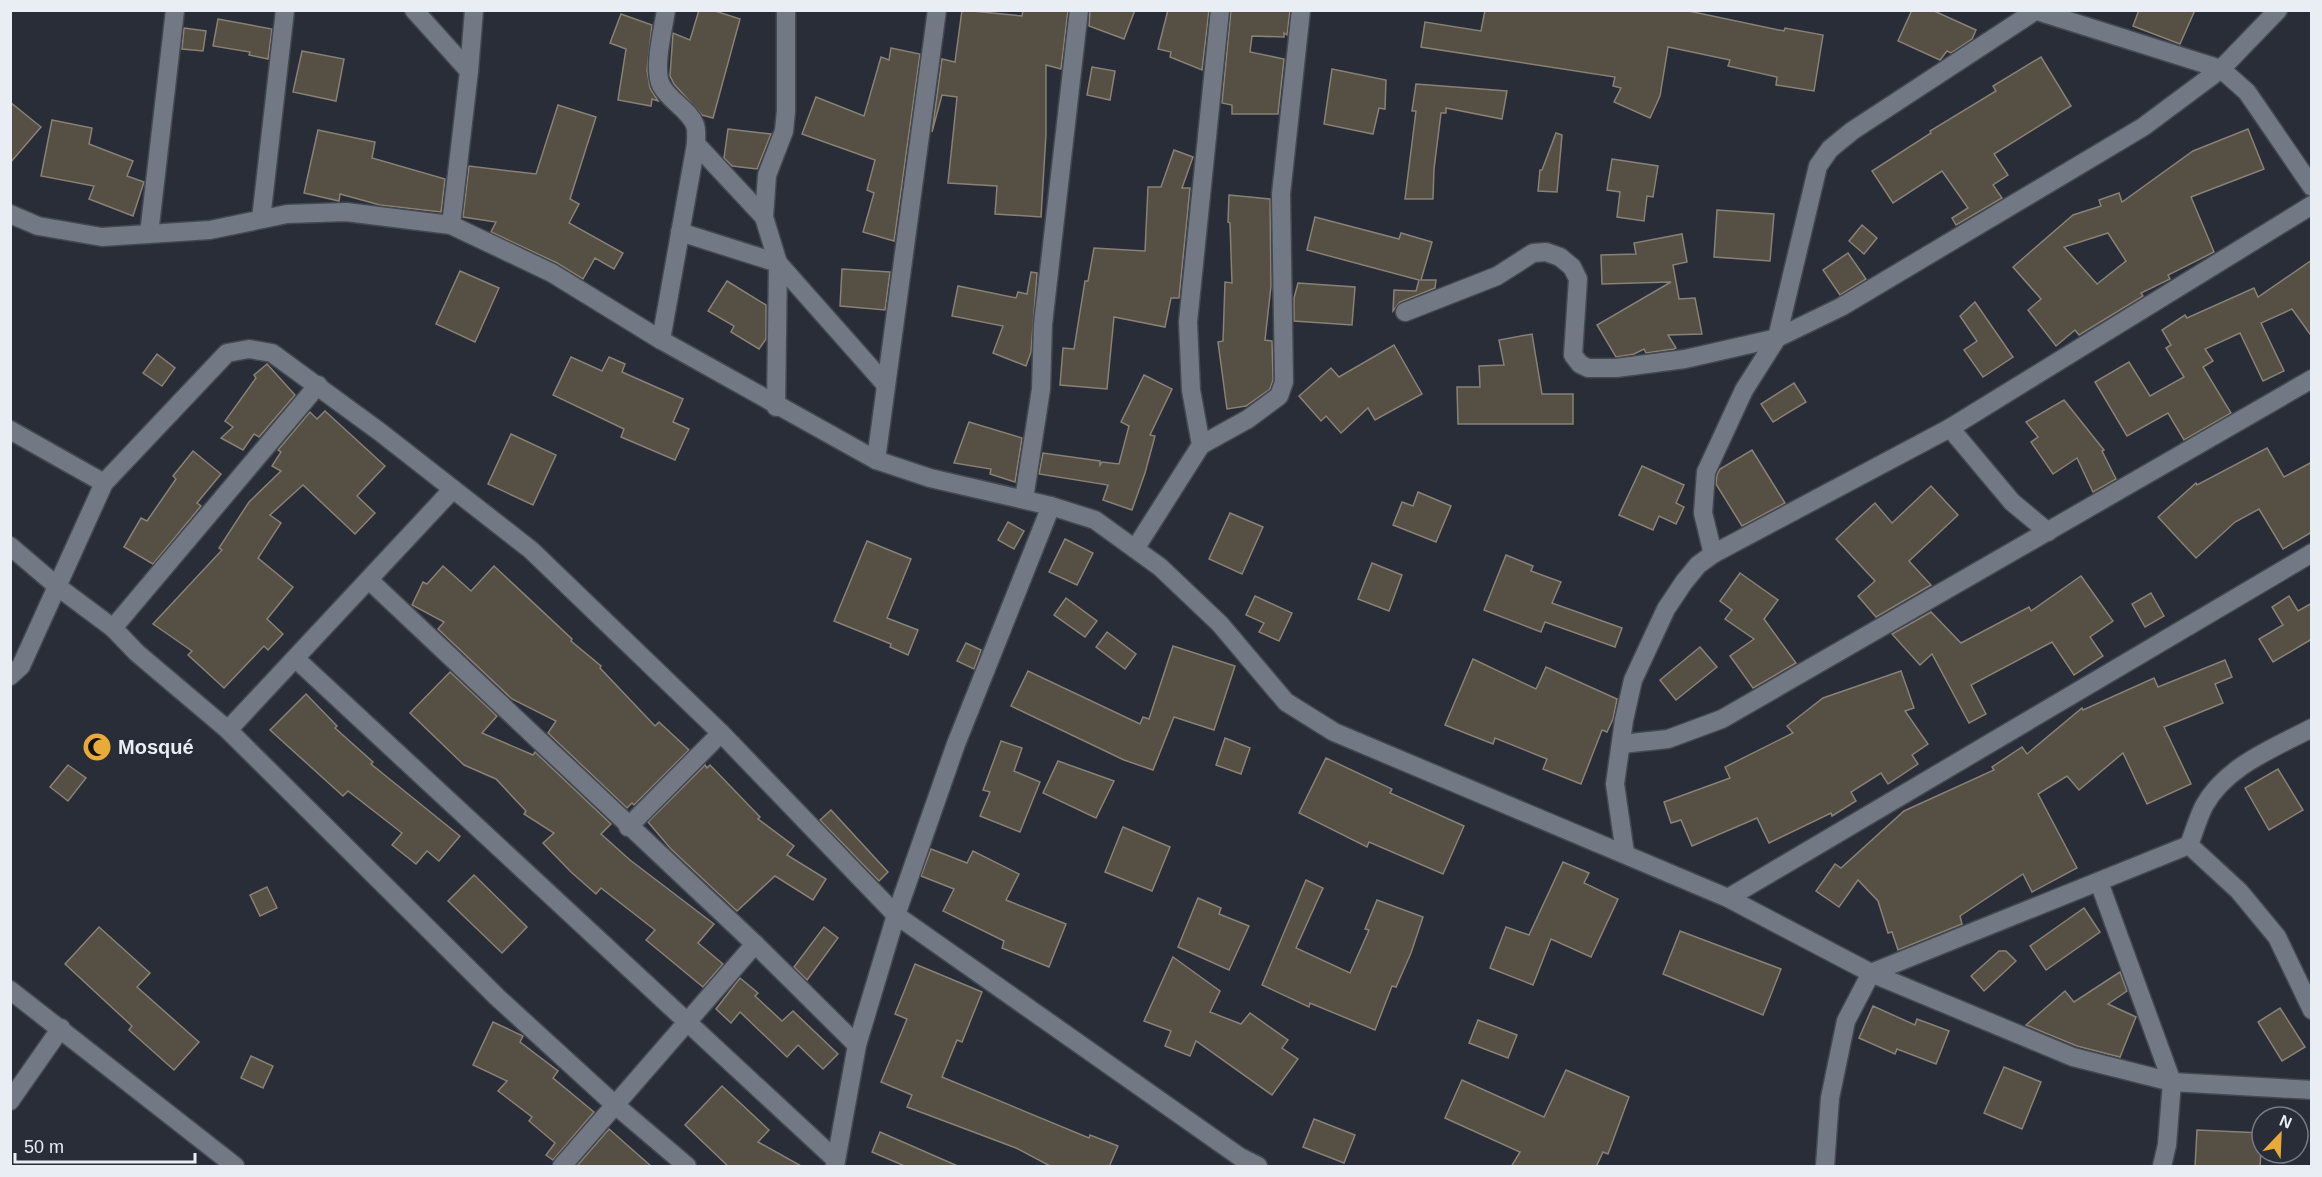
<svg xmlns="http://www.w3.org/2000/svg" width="2322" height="1177" font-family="Arial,sans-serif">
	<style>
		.building { fill: #564f44; stroke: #888175; stroke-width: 1.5; fill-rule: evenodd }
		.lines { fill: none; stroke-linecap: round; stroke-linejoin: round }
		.minor-casing { stroke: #444951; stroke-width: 21 }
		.minor { stroke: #727984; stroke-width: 18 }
		.labels { text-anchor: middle; stroke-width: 4.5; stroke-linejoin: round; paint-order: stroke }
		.poi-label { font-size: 20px; font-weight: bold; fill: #e9edf4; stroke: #282d37; text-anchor: start }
	</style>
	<rect width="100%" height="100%" fill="#282d37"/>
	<g class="building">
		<path d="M699,10H712L740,19L713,118L702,115L674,84L670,76L673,33L690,40Z"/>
		<path d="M962,10L1022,16L1023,10H1068L1061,69L1046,65V134L1041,217L995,214L997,186L948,183L957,97L942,95L932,132L942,59L955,62Z"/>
		<path d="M1090,10H1135L1124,39L1089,26Z"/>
		<path d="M1168,10H1209L1202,70L1170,57L1171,52L1158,49Z"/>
		<path d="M1231,10H1290L1287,35L1284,33V37L1252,36L1250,52L1284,59L1278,114H1232V105L1222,103Z"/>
		<path d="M1485,10H1684L1784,31L1785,28L1823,35L1814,91L1776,85L1777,77L1728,66L1730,60L1668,47L1660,96L1650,118L1614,102L1621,88L1613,86L1615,77L1421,47L1425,22L1481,31Z"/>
		<path d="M1912,10H1932L1976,30L1972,39L1951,53L1947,51L1940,60L1898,41Z"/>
		<path d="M2139,10H2195L2180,44L2133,26Z"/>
		<path d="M621,14L652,25L647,70L650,88L658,101L652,99L651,106L618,100L626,49L610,43Z"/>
		<path d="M218,19L272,29L268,59L249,55L250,52L213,46Z"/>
		<path d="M184,28L206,31L203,51L182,49Z"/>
		<path d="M891,48L920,54L894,241L863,232L874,193L867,190L875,160L802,134L816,97L864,116L881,57L889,60Z"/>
		<path d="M302,51L344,59L336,101L293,92Z"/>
		<path d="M2041,57L2071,106L1994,154L2008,175L1993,185L2002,198L1956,225L1952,218L1968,208L1942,171L1893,203L1872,171L1931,133L1930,131L1996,91L1993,86Z"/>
		<path d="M1092,67L1115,71L1110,100L1087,95Z"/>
		<path d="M1332,69L1386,80L1385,109L1379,108L1373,134L1324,124Z"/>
		<path d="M1416,84L1507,91L1502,119L1446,108V113H1441L1434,169L1433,199H1405L1416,111H1412Z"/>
		<path d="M10,102L41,127L10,163Z"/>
		<path d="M558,105L596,117L570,199L579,204L569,223L623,253L614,269L595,258L583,279L557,263L491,232L496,222L463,217L469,166L536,174Z"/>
		<path d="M52,120L92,128L89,144L133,161L127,176L144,182L133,216L89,199L94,186L41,176Z"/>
		<path d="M728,129L771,134L757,169L732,166L724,158Z"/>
		<path d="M2248,129L2264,169L2191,197L2214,252L2168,275L2170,279L2141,293L2143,296L2079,335L2075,330L2056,346L2028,310L2041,299L2013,267L2073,215L2101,206L2099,200L2119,193L2122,202L2193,151ZM2108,233L2126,261L2097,284L2064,247Z"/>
		<path d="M318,130L375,142L372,158L445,179L441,212L380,205L340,194L339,201L304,193Z"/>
		<path d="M1556,133L1562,135L1557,192L1538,191L1540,170H1542Z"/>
		<path d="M1174,150L1193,157L1182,188H1190L1179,298H1171L1165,327L1114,317L1107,389L1060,385L1063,348L1074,349L1085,281H1088L1094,248L1145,251L1148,187H1161Z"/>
		<path d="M1612,159L1658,166L1653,197L1647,196L1644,221L1617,217L1620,192L1607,190Z"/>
		<path d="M1229,195L1270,199L1271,286L1265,340L1272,341L1273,380L1270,389L1246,406L1227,409L1218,342L1223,341L1225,282L1232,283L1230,223L1228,222Z"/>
		<path d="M1717,210L1774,214L1770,261L1714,257Z"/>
		<path d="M1315,217L1399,239L1401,233L1432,242L1421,280H1436L1435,288L1400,302L1393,311L1394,290L1416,291L1419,280L1307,250Z"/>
		<path d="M1862,225L1877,238L1864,254L1849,241Z"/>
		<path d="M1682,234L1687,262L1673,265L1679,299L1695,298L1702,334L1668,335L1676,348L1674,349L1646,353L1644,349L1634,354L1616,357L1597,325L1671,282L1602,284L1601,255L1636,254L1634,243Z"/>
		<path d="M1848,253L1866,279L1840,295L1823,270Z"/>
		<path d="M2312,260V337L2292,309L2261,323L2284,371L2263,381L2240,333L2205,349L2213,361L2203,367L2231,413L2184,440L2168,413L2127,436L2095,382L2129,362L2150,396L2184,377L2166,348L2171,345L2162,330L2185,315L2187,318L2254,288L2258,297Z"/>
		<path d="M842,269L890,272L885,310L840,306Z"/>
		<path d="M460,271L499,288L475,342L436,324Z"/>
		<path d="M1031,272L1037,273L1031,352L1026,366L993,353L1003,326L952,316L958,286L1016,298L1018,292L1027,294Z"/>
		<path d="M727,281L766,305V339L759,349L731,332L734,326L708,311Z"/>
		<path d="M1298,283L1355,287L1352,325L1294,321V298Z"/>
		<path d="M1975,302L2013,357L1983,377L1964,350L1977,341L1960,316Z"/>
		<path d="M1532,334L1542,394H1573V424H1458L1457,387H1480L1479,366L1504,365L1499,340Z"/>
		<path d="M1394,345L1422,394L1375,420L1368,408L1341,433L1326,416L1321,421L1299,396L1331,368L1339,377Z"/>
		<path d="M157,354L175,368L162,386L143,373Z"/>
		<path d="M571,357L602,371L609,357L625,364L622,372L683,399L673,422L689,429L675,460L621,437L624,429L553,395Z"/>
		<path d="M267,364L295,395L259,437L254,434L243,450L221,438L233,427L225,421L256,378L254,375Z"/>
		<path d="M1144,375L1172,389L1150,435L1155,436L1145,473L1132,510L1103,500L1108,485L1039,474L1043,453L1100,461V465L1102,462L1119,464L1129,426L1121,422Z"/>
		<path d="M1794,383L1806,402L1773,422L1761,404Z"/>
		<path d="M2064,400L2104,450L2102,451L2116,479L2093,492L2077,458L2053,474L2031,442L2038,437L2026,422Z"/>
		<path d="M325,411L385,466L357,496L375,513L355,534L303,485L270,515L281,523L258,558L293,587L267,619L283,634L268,650L264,646L224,688L188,655L192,651L153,624L222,550L219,548L249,502L281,471L272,466L281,452L278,450L310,412L317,419Z"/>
		<path d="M969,422L1022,438L1015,482L990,474L991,469L954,463Z"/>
		<path d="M511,434L556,455L533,505L488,484Z"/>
		<path d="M2267,448L2284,477L2312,462V532L2283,549L2259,509L2235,522L2196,558L2158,517L2196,483L2197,485Z"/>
		<path d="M1752,450L1785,503L1742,526L1716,484L1717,475L1720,469Z"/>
		<path d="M193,451L221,474L197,503L201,506L153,564L124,547L141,518L147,521L176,479L173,476Z"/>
		<path d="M1642,466L1684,485L1676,503L1684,507L1676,524L1659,516L1653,530L1619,515Z"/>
		<path d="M1931,486L1958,515L1909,561L1931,585L1876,617L1858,596L1875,581L1836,539L1875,503L1892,523Z"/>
		<path d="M1418,492L1451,506L1436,542L1393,525L1402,502L1413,506Z"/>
		<path d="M1230,513L1263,527L1242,574L1209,559Z"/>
		<path d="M1008,522L1024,531L1014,549L998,540Z"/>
		<path d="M1065,539L1093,553L1077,585L1049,572Z"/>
		<path d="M867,541L911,559L887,618L918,630L908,655L890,647L891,644L834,621Z"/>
		<path d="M1506,555L1533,566L1531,571L1561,582L1552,603L1622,628L1615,647L1545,622L1541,632L1484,610Z"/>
		<path d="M1372,563L1402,575L1389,611L1358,599Z"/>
		<path d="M443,566L471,591L494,566L572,639L571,641L601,666L600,668L655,726L659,722L689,750L634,805L632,803L627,808L548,733L556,721L512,699L438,629L444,622L412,605L423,582L427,584Z"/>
		<path d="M1740,573L1778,600L1764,619L1796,663L1753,688L1730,656L1754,639L1725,619L1732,610L1720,601Z"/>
		<path d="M2081,576L2113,621L2090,637L2103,656L2074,675L2052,642L1971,685L1986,714L1969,723L1932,654L1920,665L1892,634L1931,612L1961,643L2029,607L2031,611Z"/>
		<path d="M2151,593L2164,616L2145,627L2132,604Z"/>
		<path d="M1255,596L1292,613L1279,641L1259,632L1264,623L1246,615Z"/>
		<path d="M2289,596L2298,611L2312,603V639L2273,662L2259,639L2283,625L2272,607Z"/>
		<path d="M1066,598L1097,621L1085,637L1054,615Z"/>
		<path d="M1107,632L1136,654L1125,669L1096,647Z"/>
		<path d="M966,643L981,650L974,669L957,661Z"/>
		<path d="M1173,646L1235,666L1214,730L1174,717L1153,770L1124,760L1011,706L1028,671L1140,724L1143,717L1149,719Z"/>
		<path d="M1700,647L1717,667L1676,700L1660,680Z"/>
		<path d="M1473,659L1536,689L1546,667L1617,699L1613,719L1607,732L1602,730L1581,784L1543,769L1547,759L1495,738L1493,744L1445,725Z"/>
		<path d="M2225,660L2232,677L2215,684L2223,703L2164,727L2191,784L2147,804L2123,753L2079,790L2067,776L2038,794L2077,868L2032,892L2023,874L1960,916L1962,924L1898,950L1892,932L1888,933L1878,901L1858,880L1839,907L1816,891L1835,864L1841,868L1904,811L1994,770L1992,767L2022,747L2027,754L2082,708L2083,710L2154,678L2158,687Z"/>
		<path d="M1901,671L1914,708L1905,711L1928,744L1912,755L1918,764L1888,784L1881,773L1851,792L1856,801L1832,816L1831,813L1769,843L1757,818L1692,846L1681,820L1671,823L1664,802L1730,778L1725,767L1793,733L1787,726L1823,698Z"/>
		<path d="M450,672L497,716L482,733L533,755L535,752L611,824L601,834L630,860L714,924L698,943L723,964L703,987L646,940L655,930L601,888L596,894L571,872L543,843L554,833L524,814L526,811L496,779L464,765L410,713Z"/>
		<path d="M306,694L337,726L335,728L373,762L371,764L460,836L439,861L427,851L416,864L392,845L402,833L348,791L343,796L270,730Z"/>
		<path d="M1225,738L1250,748L1241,774L1216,765Z"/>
		<path d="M1001,741L1022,748L1014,771L1040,782L1020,832L980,816L990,792L983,790Z"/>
		<path d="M1326,758L1392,789L1390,793L1464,826L1443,874L1369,842L1367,847L1299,813Z"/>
		<path d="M1058,761L1114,781L1096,818L1043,793Z"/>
		<path d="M68,765L86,778L68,801L50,787Z"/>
		<path d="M705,765L707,768L710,765L760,817L758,819L794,846L787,855L826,879L813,900L775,876L737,911L671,849L648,822Z"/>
		<path d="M2278,769L2303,810L2269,830L2245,788Z"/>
		<path d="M831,810L888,872L879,881L820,820Z"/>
		<path d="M1123,827L1170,847L1152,891L1105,872Z"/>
		<path d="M931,849L967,863L973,851L1019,874L1006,900L1066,924L1049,967L1002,948L1004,941L943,911L954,889L921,876Z"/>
		<path d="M1563,862L1589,873L1584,883L1618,899L1591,957L1551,939L1533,985L1490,968L1506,927L1529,935Z"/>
		<path d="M474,875L527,927L502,953L448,901Z"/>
		<path d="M1306,880L1323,888L1296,948L1350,973L1369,930L1365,929L1377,900L1423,917L1411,953L1396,987L1392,986L1375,1030L1310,1003L1309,1007L1262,985Z"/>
		<path d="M267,887L277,908L260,916L250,895Z"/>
		<path d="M1198,898L1221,908L1219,914L1249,926L1229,970L1178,947Z"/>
		<path d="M2084,908L2100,932L2046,970L2030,946Z"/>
		<path d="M99,927L150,973L137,987L199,1042L174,1070L129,1030L132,1026L65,964Z"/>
		<path d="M824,927L838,938L807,980L794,967Z"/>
		<path d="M1680,931L1781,969L1763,1015L1663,974Z"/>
		<path d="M1999,951H2006L2016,961L1984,991L1971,976Z"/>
		<path d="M1173,957L1220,991L1210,1012L1241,1024L1250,1013L1288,1040L1282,1048L1298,1059L1272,1095L1196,1041L1190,1056L1165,1046L1171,1031L1144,1021Z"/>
		<path d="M915,964L982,992L962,1042L957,1040L942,1077L1089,1138L1090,1135L1118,1146L1109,1167H1052L1016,1148L907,1107L912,1095L881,1082L907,1019L895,1014Z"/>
		<path d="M2120,972L2127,991L2108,1004L2136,1017L2120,1057L2077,1046L2026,1025L2065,991L2074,1002Z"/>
		<path d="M740,978L758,993L755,996L782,1021L793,1011L838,1054L823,1069L798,1045L787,1057L740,1012L731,1023L716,1009Z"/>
		<path d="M1873,1006L1915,1025L1917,1019L1949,1031L1936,1064L1897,1049L1895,1054L1859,1038Z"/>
		<path d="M2280,1008L2305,1047L2282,1061L2258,1022Z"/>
		<path d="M1478,1020L1517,1035L1508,1058L1469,1043Z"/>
		<path d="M493,1022L523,1036L520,1042L558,1071L553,1078L594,1112L553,1160L546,1155L555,1143L529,1121L532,1117L498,1091L507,1081L473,1065Z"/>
		<path d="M251,1056L273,1066L263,1088L241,1078Z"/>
		<path d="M2004,1067L2041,1082L2022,1129L1984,1113Z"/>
		<path d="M1566,1070L1629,1097L1608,1154L1603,1152L1596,1167H1511L1520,1152L1445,1118L1462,1080L1544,1117Z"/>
		<path d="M722,1086L769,1130L758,1142L803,1167H729L685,1125Z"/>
		<path d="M1314,1119L1355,1135L1344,1163L1303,1147Z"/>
		<path d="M609,1129L652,1167H576Z"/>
		<path d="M2197,1130L2262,1133L2260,1167H2195Z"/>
		<path d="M880,1132L960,1167H907L872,1152Z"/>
	</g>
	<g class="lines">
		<g class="minor-casing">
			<g id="minor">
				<path d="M414,10L469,71L451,225"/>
				<path d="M2278,10L2221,69L2247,92L2312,187"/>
				<path d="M469,71L474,10"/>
				<path d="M696,144L764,217"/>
				<path d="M10,214L38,226L102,237L210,230L287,214L346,212L451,225L552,273L661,340L876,460L930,478L1051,506L1095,520L1160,567L1220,624L1286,702L1334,732L1728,898L1871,973L2073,1057L2172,1082L2312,1090"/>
				<path d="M261,219L285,10"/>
				<path d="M680,232L778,263L886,385"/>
				<path d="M149,234L175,10"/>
				<path d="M1405,312L1497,276L1533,253L1546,252L1560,257L1572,267L1578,279L1573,355L1580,364L1588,368H1616L1685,359L1777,338L1841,307L2143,127L2221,69L2034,10"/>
				<path d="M661,340L696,144C696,138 697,130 695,125C689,109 669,101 661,85C653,68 663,30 666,10"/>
				<path d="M776,407L778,263L764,217L767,175L784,131L786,111V10"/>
				<path d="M1950,428L2012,502L2048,532"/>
				<path d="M10,430L104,483"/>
				<path d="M1201,445L1248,419L1279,396L1284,382L1281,194L1301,10"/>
				<path d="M876,460L937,10"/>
				<path d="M1024,499L1041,389L1043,324L1079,10"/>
				<path d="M10,546L58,587L113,628L137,653L228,730L497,997L614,1104L687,1166"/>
				<path d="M1135,549L1201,445L1191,390L1188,322L1220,10"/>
				<path d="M1713,554L1703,513L1706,472L1744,390L1777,338L1818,166L1830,149L1852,131L2035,11"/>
				<path d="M369,580L755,944L857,1045"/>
				<path d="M113,628L318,385"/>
				<path d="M296,659L836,1160"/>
				<path d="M10,676L21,666L104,483L227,353L249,349L272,353L380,432L531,550L721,733L896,915L1240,1157L1258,1166"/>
				<path d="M228,730L453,489"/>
				<path d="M1622,744L1668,739L1722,719L2312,379"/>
				<path d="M628,827L721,733"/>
				<path d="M2189,845C2194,832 2198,818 2204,806C2226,766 2274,748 2312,728"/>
				<path d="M1625,853L1615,784L1624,720L1633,680L1666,609L1684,582L1698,565L1713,554L1950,428L2312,205"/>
				<path d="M2099,882L2172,1082L2167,1145L2162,1166"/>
				<path d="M1728,898L2312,553"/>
				<path d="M10,990L235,1166"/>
				<path d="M10,1101L61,1028"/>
				<path d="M562,1166L755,944"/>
				<path d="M835,1166L857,1045L896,915L956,744L1051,506"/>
				<path d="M1825,1166L1830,1098L1846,1021L1871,973L2189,845L2239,891L2277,937L2312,1010"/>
			</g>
		</g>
		<use href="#minor" class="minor"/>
	</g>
	<defs>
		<g id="mosque-disc" transform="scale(1.5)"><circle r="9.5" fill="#e9ab38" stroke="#282d37"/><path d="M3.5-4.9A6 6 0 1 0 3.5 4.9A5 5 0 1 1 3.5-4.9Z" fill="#111"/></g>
	</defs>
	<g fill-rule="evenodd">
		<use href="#mosque-disc" x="97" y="747"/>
	</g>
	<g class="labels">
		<g class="poi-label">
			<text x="118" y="754">Mosqué</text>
		</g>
	</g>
	<rect width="2322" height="1177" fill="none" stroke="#e9edf4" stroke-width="24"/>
	<g transform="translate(2280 1135) rotate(23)"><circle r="28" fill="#282d37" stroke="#757a83" stroke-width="1.5"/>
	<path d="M0-4.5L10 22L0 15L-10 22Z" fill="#e9ab38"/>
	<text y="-9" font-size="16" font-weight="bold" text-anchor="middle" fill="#e9edf4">N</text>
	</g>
	<path d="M15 1153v9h180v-9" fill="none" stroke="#e9edf4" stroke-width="3"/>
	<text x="24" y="1153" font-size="18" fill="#e9edf4" stroke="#282d37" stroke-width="4.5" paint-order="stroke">50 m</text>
</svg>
